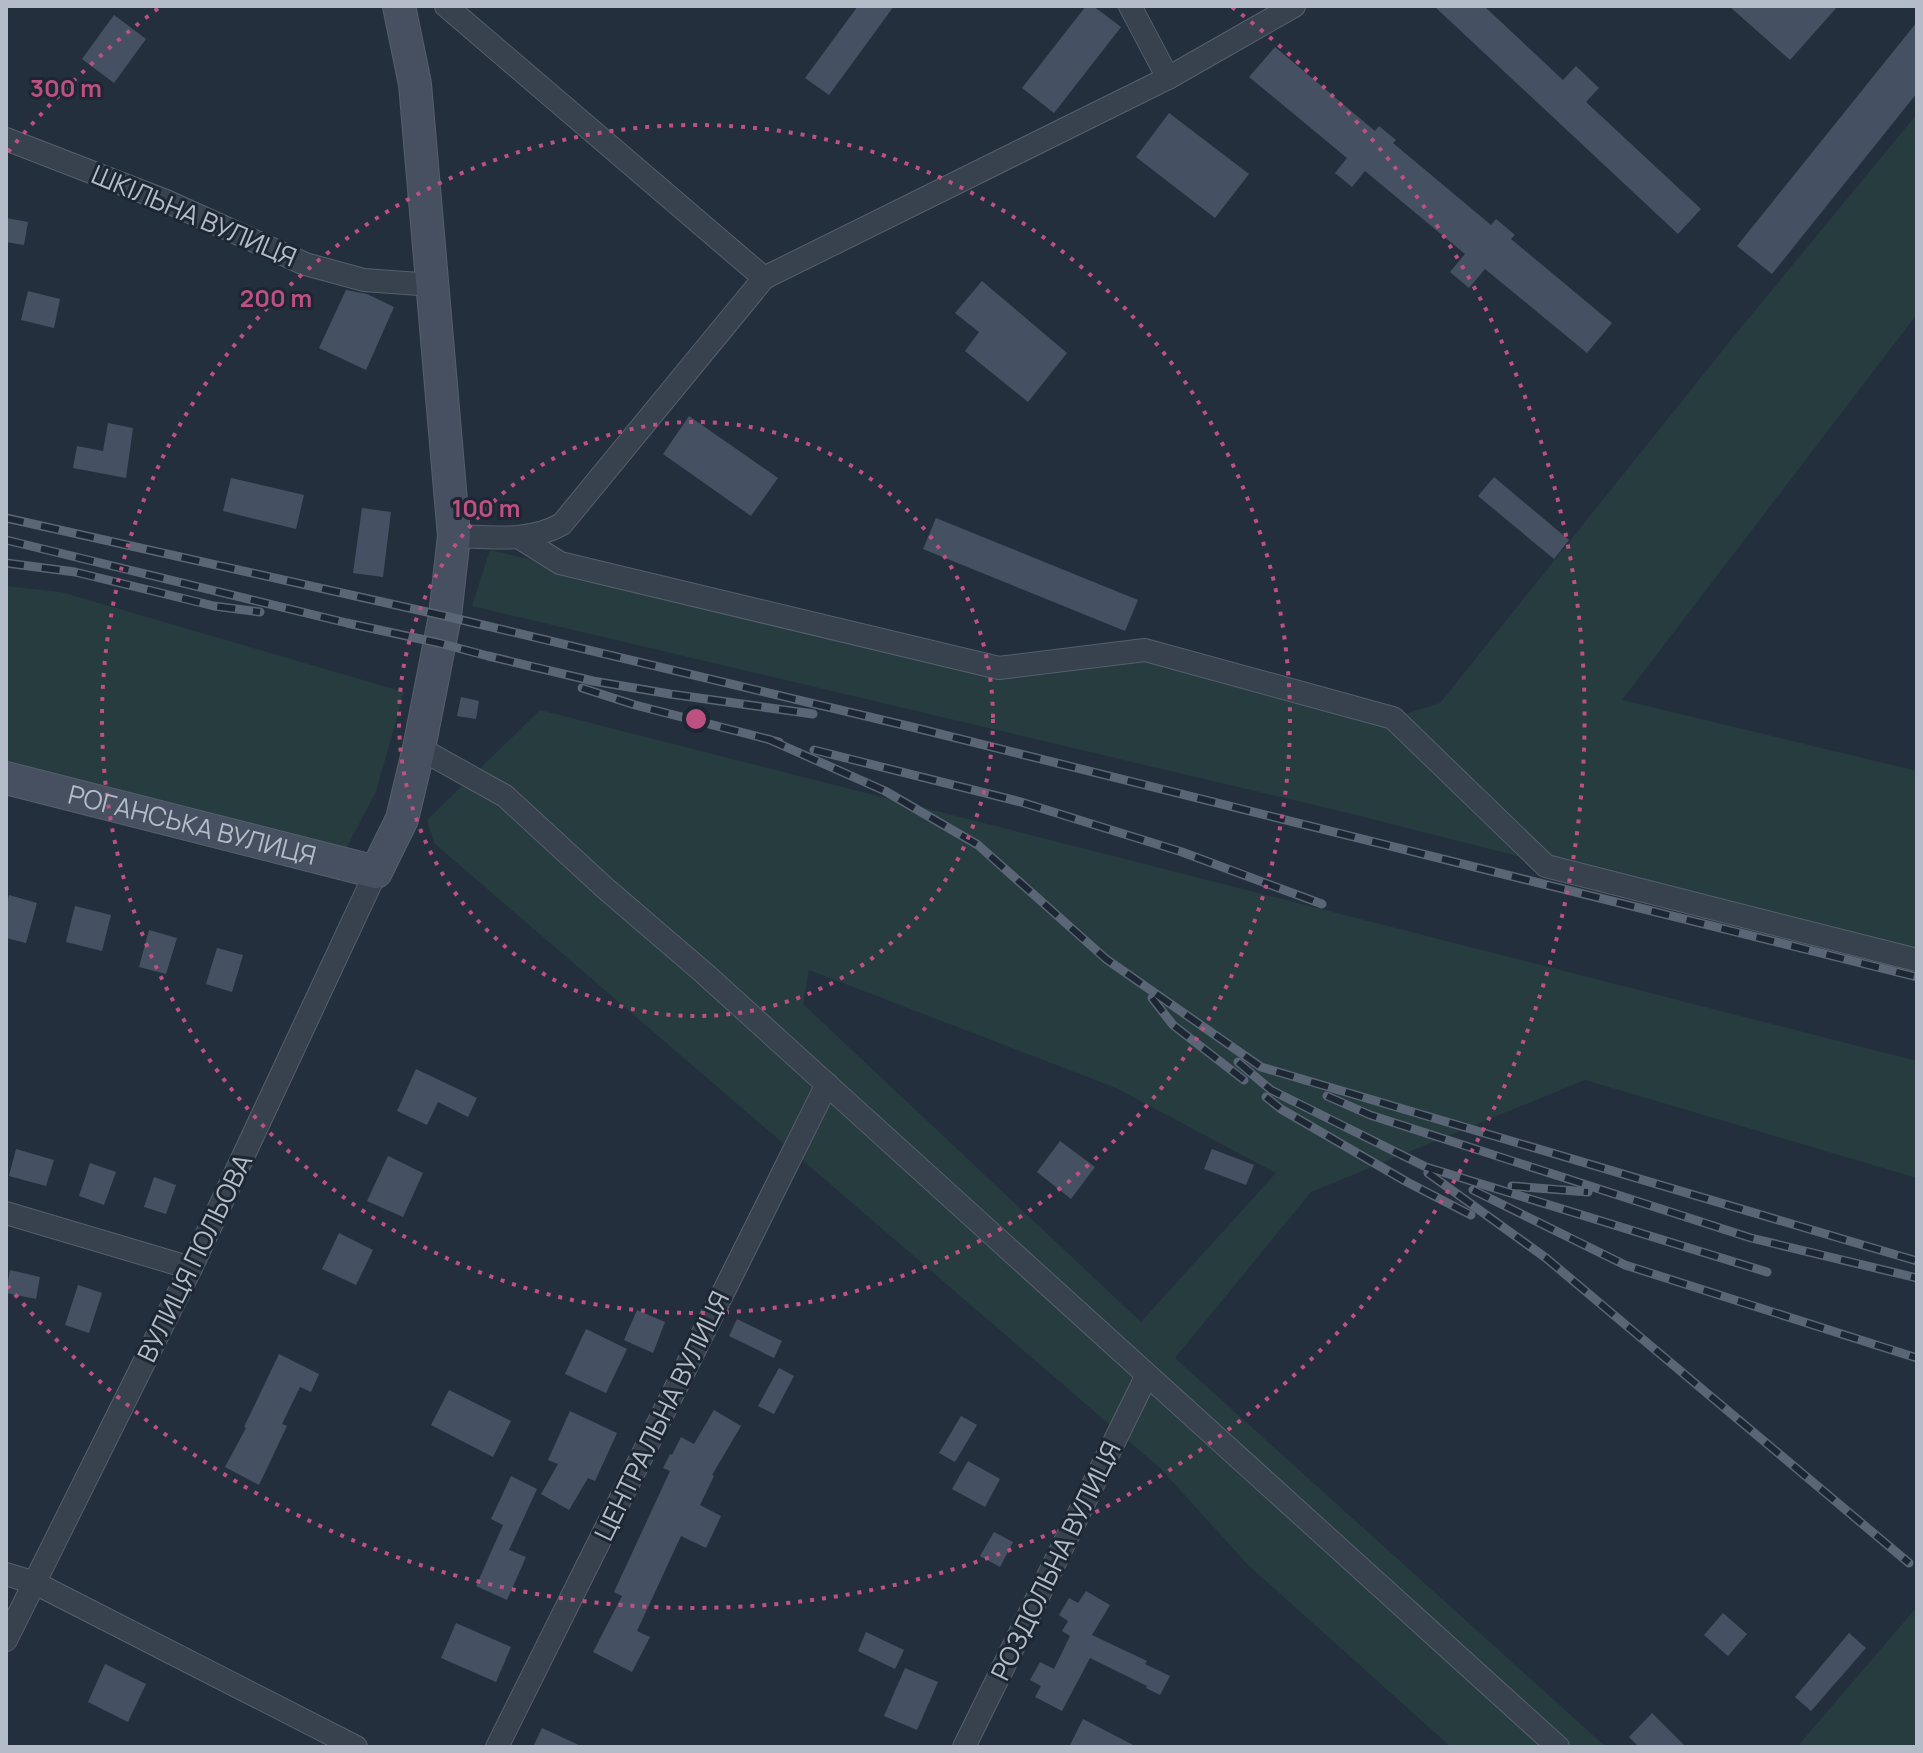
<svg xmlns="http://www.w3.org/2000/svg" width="1923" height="1753" font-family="Manrope,sans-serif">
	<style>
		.green { fill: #263c3f; fill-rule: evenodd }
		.building { fill: #455162 }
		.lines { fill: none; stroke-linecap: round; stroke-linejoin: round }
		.street-casing { stroke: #565f6c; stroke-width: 24 }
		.secondary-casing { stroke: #565f6c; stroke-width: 34 }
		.street { stroke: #38414e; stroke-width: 22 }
		.secondary { stroke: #465061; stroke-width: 32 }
		.rail-casing { stroke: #5a6575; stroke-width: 9 }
		.rail { stroke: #1d2633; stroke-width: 6; stroke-dasharray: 18; stroke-linecap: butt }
		.ring { fill: none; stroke: #bd5182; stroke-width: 4; stroke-dasharray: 4 8 }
		.labels { text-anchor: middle; stroke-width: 6; stroke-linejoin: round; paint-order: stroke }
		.street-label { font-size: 26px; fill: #b4bcc9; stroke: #1d2633 }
		.centre { fill: #bd5182; stroke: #1d2633; stroke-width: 4 }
		.ring-label { font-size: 24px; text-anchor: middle; font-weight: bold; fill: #bd5182; stroke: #1d2633; stroke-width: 6; stroke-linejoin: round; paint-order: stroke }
	</style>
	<rect width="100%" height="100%" fill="#242f3e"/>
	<g class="green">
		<path d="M1917,114V314L1622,700L1917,771V958L1352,814L472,606L490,550L998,668L1145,650L1393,718L1440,703L1734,336Z"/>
		<path d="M6,586L61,592L404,692L376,792L339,862L6,778Z"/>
		<path d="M540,710L1917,1061V1178L1585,1080L1311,1192L1175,1358L1606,1747H1451L1248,1565L1160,1468L434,843L427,820ZM809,970L1116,1088L1276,1173L1141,1322L803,1004Z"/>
		<path d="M1917,1607V1747H1797Z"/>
	</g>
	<g class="building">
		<path d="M858,6H894L829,95L805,78Z"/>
		<path d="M1086,6H1093L1121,27L1054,113L1022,88Z"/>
		<path d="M1434,6H1484L1563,80L1576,66L1599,88L1586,102L1701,209L1678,234Z"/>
		<path d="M1729,6H1838L1790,60Z"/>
		<path d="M114,15L146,39L114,83L82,59Z"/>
		<path d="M1917,22V93L1772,274L1737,246Z"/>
		<path d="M1275,47L1375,131L1379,126L1396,140L1393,143L1491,225L1496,219L1515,235L1511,239L1612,323L1587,353L1485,269L1469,288L1450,272L1465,254L1365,171L1352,187L1335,173L1347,158L1249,77Z"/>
		<path d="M1169,113L1249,174L1215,218L1136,157Z"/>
		<path d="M6,218L28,222L24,245L6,242Z"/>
		<path d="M982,281L1067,353L1028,402L965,351L979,332L955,313Z"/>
		<path d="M346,290L367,294L394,307L366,370L319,348Z"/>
		<path d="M28,291L60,299L54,328L21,320Z"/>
		<path d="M689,416L778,478L751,516L663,454Z"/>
		<path d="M108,423L133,428L126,478L73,468L77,446L103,451Z"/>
		<path d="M1494,477L1569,540L1554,559L1478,496Z"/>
		<path d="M231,478L304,495L296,529L223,511Z"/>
		<path d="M362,508L391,512L383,577L353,573Z"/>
		<path d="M936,518L1138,600L1125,631L923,549Z"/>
		<path d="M461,697L479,701L476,719L457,716Z"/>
		<path d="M9,895L37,903L26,943L6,938V907Z"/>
		<path d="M75,906L111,915L102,951L66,942Z"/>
		<path d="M149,930L177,938L166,974L139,967Z"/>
		<path d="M217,948L243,955L232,992L206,984Z"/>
		<path d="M416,1069L477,1098L468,1117L438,1102L427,1125L397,1111Z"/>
		<path d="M1060,1141L1095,1167L1071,1199L1037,1172Z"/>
		<path d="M16,1149L54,1160L46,1186L9,1176Z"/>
		<path d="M1212,1149L1254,1165L1246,1185L1204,1169Z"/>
		<path d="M388,1156L423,1173L403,1217L367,1201Z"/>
		<path d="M90,1163L116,1172L104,1205L79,1196Z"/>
		<path d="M154,1177L176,1185L166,1214L144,1207Z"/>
		<path d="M339,1233L373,1250L356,1285L322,1269Z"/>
		<path d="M10,1270L40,1277L36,1299L6,1293Z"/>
		<path d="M78,1285L102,1293L89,1333L65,1325Z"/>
		<path d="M637,1310L665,1322L653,1353L624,1340Z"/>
		<path d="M737,1319L782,1341L774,1358L729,1336Z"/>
		<path d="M586,1329L627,1349L606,1393L565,1374Z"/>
		<path d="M279,1354L319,1374L311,1392L300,1387L282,1424L287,1426L259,1485L225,1467L246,1428L244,1427Z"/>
		<path d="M779,1368L794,1376L774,1414L758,1406Z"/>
		<path d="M449,1390L511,1421L493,1457L431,1425Z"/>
		<path d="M714,1410L741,1426L712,1475L714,1476L700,1505L721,1516L706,1548L681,1536L637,1631L650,1637L632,1672L593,1652L622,1596L614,1592L670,1471L663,1468L670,1454L672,1455L681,1437L694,1444Z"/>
		<path d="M570,1411L617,1433L595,1481L588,1478L569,1510L541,1494L558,1464L548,1460Z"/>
		<path d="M961,1416L977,1425L955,1462L939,1453Z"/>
		<path d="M968,1461L1000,1479L985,1507L952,1489Z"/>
		<path d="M511,1476L537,1489L509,1550L526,1557L507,1600L476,1586L503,1525L491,1519Z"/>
		<path d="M994,1532L1013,1542L1000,1567L980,1556Z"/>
		<path d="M1086,1591L1110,1605L1092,1635L1147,1661L1145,1664L1170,1676L1160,1695L1146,1688L1147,1686L1090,1658L1062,1711L1035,1697L1041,1686L1030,1680L1040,1662L1054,1669L1070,1636L1062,1631L1068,1621L1059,1615L1069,1598L1078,1603Z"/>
		<path d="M1723,1613L1747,1634L1728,1656L1704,1635Z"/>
		<path d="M456,1623L511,1647L496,1682L441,1658Z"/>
		<path d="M866,1632L904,1650L895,1669L858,1651Z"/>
		<path d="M1849,1633L1866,1648L1811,1711L1795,1697Z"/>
		<path d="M105,1664L146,1684L128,1722L88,1702Z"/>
		<path d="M905,1668L938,1682L917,1730L884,1716Z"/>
		<path d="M1652,1713L1686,1747H1639L1629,1737Z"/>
		<path d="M1083,1719L1137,1747H1069Z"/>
		<path d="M542,1728L583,1747H533Z"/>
	</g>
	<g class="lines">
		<g class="street-casing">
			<g id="street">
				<path d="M446,6L764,278L1168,78L1294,6"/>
				<path d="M1130,6L1168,78"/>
				<path d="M6,139L166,201L305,264L364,280L433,285"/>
				<path d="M454,536C491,537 529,543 562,524L764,278"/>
				<path d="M520,538L560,563L999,668L1145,650L1393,718L1546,866L1917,960"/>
				<path d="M419,748L505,796L605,888L704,973L1558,1747"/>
				<path d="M6,1213L191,1268"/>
				<path d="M6,1574L35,1583L356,1747"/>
				<path d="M6,1640L191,1268L376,872"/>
				<path d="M497,1747L827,1084"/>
				<path d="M964,1747L1147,1375"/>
			</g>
		</g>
		<g class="secondary-casing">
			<g id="secondary">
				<path id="s1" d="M6,778L376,872L402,819L419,748L445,616L454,536L415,84L399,6"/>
			</g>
		</g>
		<use href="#street" class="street"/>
		<use href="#secondary" class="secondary"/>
		<g class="rail-casing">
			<g id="rail">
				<path d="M6,518L445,616L916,728L1917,977"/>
				<path d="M6,540L347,623L439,643L488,656L593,681L670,694L813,714"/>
				<path d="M6,563L75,572L214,606L260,612"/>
				<path d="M582,688L635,705L779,742"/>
				<path d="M768,739L885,791L978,845L1106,959L1261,1067L1917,1261"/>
				<path d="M814,750L1021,802L1182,852L1322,904"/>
				<path d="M1152,998L1173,1025L1244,1080"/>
				<path d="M1238,1062L1271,1090L1426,1167L1767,1272"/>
				<path d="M1327,1096L1370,1115L1751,1238L1917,1278"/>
				<path d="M1266,1097L1281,1109L1407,1182L1471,1215"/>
				<path d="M1428,1173L1546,1258L1909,1563"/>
				<path d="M1512,1186L1588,1192"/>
				<path d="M1473,1190L1625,1265L1917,1358"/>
			</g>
		</g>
		<use href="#rail" class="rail"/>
	</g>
	<g class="ring">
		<circle cx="696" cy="719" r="297"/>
		<circle cx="696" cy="719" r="594"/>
		<path d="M8 152A891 891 0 0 1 160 7M1232 7A891 891 0 1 1 8 1286"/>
	</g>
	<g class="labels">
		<g class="street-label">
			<text transform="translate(194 216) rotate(23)" y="9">ШКІЛЬНА ВУЛИЦЯ</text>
			<text dy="9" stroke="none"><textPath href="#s1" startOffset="192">РОГАНСЬКА ВУЛИЦЯ</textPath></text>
			<text transform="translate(195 1258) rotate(-64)" y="9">ВУЛИЦЯ ПОЛЬОВА</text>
			<text transform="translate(662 1416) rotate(-64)" y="9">ЦЕНТРАЛЬНА ВУЛИЦЯ</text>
			<text transform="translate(1056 1561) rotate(-64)" y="9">РОЗДОЛЬНА ВУЛИЦЯ</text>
		</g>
	</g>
	<circle cx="696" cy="719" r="12" class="centre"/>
	<g class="ring-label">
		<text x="66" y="97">300 m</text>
		<text x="276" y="307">200 m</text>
		<text x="486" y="517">100 m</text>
	</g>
	<rect width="1923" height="1753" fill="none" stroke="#b4bcc9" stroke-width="16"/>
</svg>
